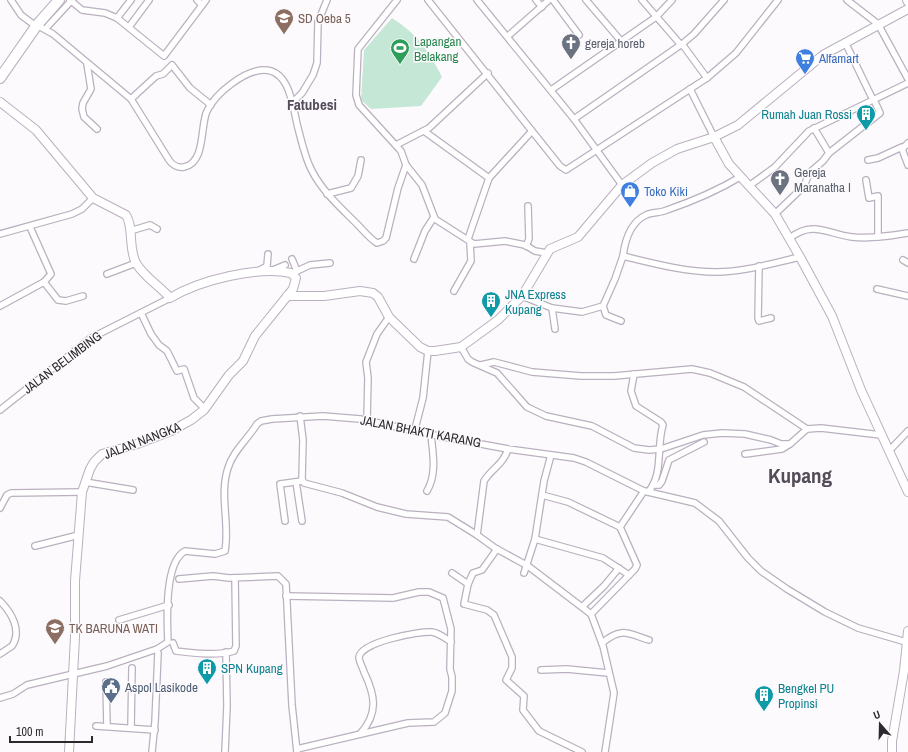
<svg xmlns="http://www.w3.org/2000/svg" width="908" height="752" font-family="'Archivo Narrow',sans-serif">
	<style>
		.green { fill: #c5e8d6 }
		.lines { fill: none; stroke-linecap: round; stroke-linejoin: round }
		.street-casing { stroke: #bab0bf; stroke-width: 8 }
		.secondary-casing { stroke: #bab0bf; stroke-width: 10 }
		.highway-casing { stroke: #bab0bf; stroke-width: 12 }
		.street { stroke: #fff; stroke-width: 5.5 }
		.secondary { stroke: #fff; stroke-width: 8 }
		.highway { stroke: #fff; stroke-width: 10 }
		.labels { text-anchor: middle; stroke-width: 3; stroke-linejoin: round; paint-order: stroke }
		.education-label { font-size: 13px; fill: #785e54; stroke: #fcfafd; text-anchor: start }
		.leisure-label { font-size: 13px; fill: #27864d; stroke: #fcfafd; text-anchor: start }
		.worship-label { font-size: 13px; fill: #5b616d; stroke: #fcfafd; text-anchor: start }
		.shop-label { font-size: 13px; fill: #366cbe; stroke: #fcfafd; text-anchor: start }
		.culture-label { font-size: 13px; fill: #0d838f; stroke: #fcfafd; text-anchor: start }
		.street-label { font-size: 13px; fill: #2c292e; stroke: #fcfafd }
		.service-label { font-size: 13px; fill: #4e5e75; stroke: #fcfafd; text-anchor: start }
		.quarter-label { font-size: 15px; font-weight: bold; fill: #544c58; stroke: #fcfafd }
		.town-label { font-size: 21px; font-weight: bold; fill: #544c58; stroke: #fcfafd }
	</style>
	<rect width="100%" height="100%" fill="#fcfafd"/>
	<path class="green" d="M392,18C417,34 429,51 442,77L421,106L371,109L361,100L364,50Z"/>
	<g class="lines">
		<g class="street-casing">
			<g id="street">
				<path d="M11,0L21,15L33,24"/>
				<path d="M70,0L82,10L105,13L117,18L164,56L206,0"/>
				<path d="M197,0L202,5"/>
				<path d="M397,0L358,49L356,95L359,105L401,151L406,165L422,185L435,219L474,244L505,241L525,245L535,251L547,253"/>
				<path d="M428,0L532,131L560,166L566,170L707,78L736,53L778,0"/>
				<path d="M477,0L574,119L622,185"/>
				<path d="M536,0L542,7"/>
				<path d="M553,0L579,35"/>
				<path d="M586,0L621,41"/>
				<path d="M642,0L681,45"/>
				<path d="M847,0L878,24L908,79"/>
				<path d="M117,18L131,0"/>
				<path d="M37,25L53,34L131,99L169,160C172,165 178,168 184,167C206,163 200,125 207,111C215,94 244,70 264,70C291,70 293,110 298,128C302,143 305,158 312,171C323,192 340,207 357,224C363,230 369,238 377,243L383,241L386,238L398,188L406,165"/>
				<path d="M48,26L72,0"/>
				<path d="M129,27L149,0"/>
				<path d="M508,36L549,0"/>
				<path d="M845,42L873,100"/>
				<path d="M682,44L707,78"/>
				<path d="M87,64L91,89L83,103L82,109L84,117L97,129"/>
				<path d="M690,89L714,137"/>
				<path d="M551,90L656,17L672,0"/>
				<path d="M131,99L156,76L163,74L172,65L190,88L211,105"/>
				<path d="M293,102L302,93L313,75L317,63L318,22L327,0"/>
				<path d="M574,119L682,44L694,34L724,0"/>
				<path d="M424,131L489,178L468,239"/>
				<path d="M908,143L902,149L908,165"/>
				<path d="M396,145L429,128L488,73"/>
				<path d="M829,153L880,113L874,100"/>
				<path d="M868,160L878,158L902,147"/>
				<path d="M489,178L532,131"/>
				<path d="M866,180L869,198L878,196V237"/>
				<path d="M749,186L775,167L809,131L908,83"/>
				<path d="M327,194L351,188L358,176L361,160"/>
				<path d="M775,214L799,191L805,184L809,173L823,161L829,153L814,128"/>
				<path d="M130,231L150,225L157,229"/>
				<path d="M0,234L72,214L82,209L93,198"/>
				<path d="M790,238C813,220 828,234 852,237C871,239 890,236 908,233"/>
				<path d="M526,246L529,239L528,206"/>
				<path d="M623,256C625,240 631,222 646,215C652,212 661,213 667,210C693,201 717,191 740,177"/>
				<path d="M292,259L297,271"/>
				<path d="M414,259L425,231L434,217"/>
				<path d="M903,260L908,263"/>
				<path d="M759,266L758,318L759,321L771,318"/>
				<path d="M260,270L267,266L268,254"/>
				<path d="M273,270L285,265"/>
				<path d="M293,273L310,265L330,263"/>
				<path d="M107,274L136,263"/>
				<path d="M44,282L58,300L66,301L83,296"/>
				<path d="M877,289L908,296"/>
				<path d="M454,291L471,261L470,242"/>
				<path d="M522,296L552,308L555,329"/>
				<path d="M0,306L44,282L51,274L30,227"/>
				<path d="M552,308L582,312L603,306"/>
				<path d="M141,313L151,334L159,345L167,351L177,371L184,369L194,398L205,409"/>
				<path d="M621,321L606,315L603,306L615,279L623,256C652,263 685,272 716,272C744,272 773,263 800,257"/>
				<path d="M461,347L468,359L472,362L497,373L527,407L546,416L592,426L634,448L649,450L661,449L703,435L722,433L745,434L771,440L781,444H790L807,429"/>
				<path d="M481,365L494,362L532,372L581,376H614L692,369L710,373L744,387L807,429L821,428L881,435"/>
				<path d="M634,374L631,391L636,406L661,422L663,425C656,447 664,474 648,492"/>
				<path d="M0,410L91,338L170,298"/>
				<path d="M300,416L303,440L302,479L304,483L342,493L377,507L406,514L448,517L477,535"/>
				<path d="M367,420L368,378L366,362L377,334L389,317"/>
				<path d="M415,429L423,398L428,351"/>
				<path d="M508,449C503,465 492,468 484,481L477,535L495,548L528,566L591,614"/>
				<path d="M889,451L908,431"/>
				<path d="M745,454L782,449L790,444"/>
				<path d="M85,482L133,490"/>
				<path d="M296,482L302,521"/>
				<path d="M655,485H659L662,481L669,460L704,442"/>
				<path d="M427,491C437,474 433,454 431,435"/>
				<path d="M542,495L568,502L620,527L637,565L635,569L591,614L603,646L614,693L605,752"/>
				<path d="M0,508L7,495L11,493L82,492"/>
				<path d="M285,521L280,484L302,481"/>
				<path d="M620,527L644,491"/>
				<path d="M535,539L603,558L629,575"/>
				<path d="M35,546L79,535"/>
				<path d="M497,549L482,570L473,573L468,584L464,604L487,610L494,615L512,657V668L506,680L524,696L523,710L539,731L582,752"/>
				<path d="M452,573L468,584"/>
				<path d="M524,573L535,539L544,481L551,455"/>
				<path d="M179,579L213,576L229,578L278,576L286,584L292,705L297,752"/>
				<path d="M286,596L393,598L419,592H429L443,598L451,629L450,669L452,677V691L445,713L434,722L408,723L297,749"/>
				<path d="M0,601C12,613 22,631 12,646L0,654"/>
				<path d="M583,606L604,586L619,568"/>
				<path d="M119,620L169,605"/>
				<path d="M173,643L176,651C193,653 217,656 234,651L236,646L235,578"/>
				<path d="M602,643C621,627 627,633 649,640"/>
				<path d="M541,670L567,669L608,673"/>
				<path d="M106,682L107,726"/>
				<path d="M0,698L13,694L27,685L107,666L157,649L168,642C167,621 164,562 185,551L215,554L225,551C230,523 219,495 228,468C233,451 248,439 257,424L261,421L272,419L323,416L360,419L443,437L508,449L574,458L586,462L644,491L695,503L719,521L748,558L761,571L787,589L825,612L858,628L906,642"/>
				<path d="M96,726L155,730"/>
				<path d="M131,728L132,668"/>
				<path d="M360,734C379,713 375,695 364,672C363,668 359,662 359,657C361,642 419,631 432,632C439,633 445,638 451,642"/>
				<path d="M152,752L155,722L158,653"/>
				<path d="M225,752L227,706L226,652"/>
			</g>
		</g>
		<g class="secondary-casing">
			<g id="secondary">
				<path d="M907,0L908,2"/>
				<path d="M0,102L36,130L93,198L126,215C134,228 128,248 136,263C144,277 160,286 170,298C200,280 257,266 291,273L296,278L293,289L255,336L243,361L229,375L204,410L191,420L171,431L137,444L102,454L94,462L90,469L82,492L75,581V637L69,752"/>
				<path d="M714,137L729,164L775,214L800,257L832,316L861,390L908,492"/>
				<path d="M287,296H324L360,291L373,293L378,297L389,317L420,347L428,351H435L461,347L498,320L522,296L550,249L578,237L622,185L652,163L677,149L714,137L738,125L823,55L908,9"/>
				<path d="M892,752V741L904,671L908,631"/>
			</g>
		</g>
		<g class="highway-casing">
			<path id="highway" d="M0,78L37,25L59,0"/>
		</g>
		<use href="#street" class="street"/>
		<use href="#secondary" class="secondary"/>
		<use href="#highway" class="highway"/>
	</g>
	<defs>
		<g id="school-pin" transform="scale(1)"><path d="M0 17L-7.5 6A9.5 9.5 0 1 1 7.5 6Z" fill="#8d6e63" stroke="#fcfafd"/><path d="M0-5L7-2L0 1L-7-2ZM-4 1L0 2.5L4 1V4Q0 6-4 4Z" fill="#fff"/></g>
		<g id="church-pin" transform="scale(1)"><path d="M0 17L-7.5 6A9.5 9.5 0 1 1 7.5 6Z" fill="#6b7280" stroke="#fcfafd"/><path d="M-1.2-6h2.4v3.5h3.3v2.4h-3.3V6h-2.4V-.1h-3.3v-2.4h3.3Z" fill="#fff"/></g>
		<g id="stadium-pin" transform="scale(1)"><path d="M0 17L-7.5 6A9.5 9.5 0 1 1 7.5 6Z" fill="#2e9e5b" stroke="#fcfafd"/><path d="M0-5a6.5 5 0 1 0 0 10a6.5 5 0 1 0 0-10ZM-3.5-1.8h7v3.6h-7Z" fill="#fff"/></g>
		<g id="supermarket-pin" transform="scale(1)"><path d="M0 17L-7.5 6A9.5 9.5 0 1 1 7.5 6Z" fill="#3f7fe0" stroke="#fcfafd"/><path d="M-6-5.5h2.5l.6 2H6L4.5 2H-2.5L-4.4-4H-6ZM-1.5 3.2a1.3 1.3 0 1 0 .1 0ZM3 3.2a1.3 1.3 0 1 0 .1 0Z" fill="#fff"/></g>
		<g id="building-pin" transform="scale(1)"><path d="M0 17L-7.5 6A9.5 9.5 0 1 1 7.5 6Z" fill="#0f9aa8" stroke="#fcfafd"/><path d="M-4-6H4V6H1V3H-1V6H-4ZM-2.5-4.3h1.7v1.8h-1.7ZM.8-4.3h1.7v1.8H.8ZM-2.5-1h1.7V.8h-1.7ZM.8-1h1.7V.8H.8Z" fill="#fff"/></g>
		<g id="shop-pin" transform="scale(1)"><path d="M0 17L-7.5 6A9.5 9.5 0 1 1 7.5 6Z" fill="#3f7fe0" stroke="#fcfafd"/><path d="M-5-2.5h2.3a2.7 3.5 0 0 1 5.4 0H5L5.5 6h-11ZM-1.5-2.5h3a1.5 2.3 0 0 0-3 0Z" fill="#fff"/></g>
		<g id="civic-pin" transform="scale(1)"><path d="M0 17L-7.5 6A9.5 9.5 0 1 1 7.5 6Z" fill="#5c6f8a" stroke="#fcfafd"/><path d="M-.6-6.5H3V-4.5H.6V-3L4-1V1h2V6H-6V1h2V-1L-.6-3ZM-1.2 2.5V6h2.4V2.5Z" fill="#fff"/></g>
	</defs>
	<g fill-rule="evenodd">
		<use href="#school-pin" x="284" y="18"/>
		<use href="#church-pin" x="571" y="43"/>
		<use href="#stadium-pin" x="400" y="48"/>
		<use href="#supermarket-pin" x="805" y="58"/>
		<use href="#building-pin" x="866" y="114"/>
		<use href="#church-pin" x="780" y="179"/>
		<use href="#shop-pin" x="630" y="191"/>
		<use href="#building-pin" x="491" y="301"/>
		<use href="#school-pin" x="55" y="628"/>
		<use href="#building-pin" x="207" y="668"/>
		<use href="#civic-pin" x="111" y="687"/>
		<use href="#building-pin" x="764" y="695"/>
	</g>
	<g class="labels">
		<g class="education-label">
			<text x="298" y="23">SD Oeba 5</text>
			<text x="69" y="633">TK BARUNA WATI</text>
		</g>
		<g class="leisure-label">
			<text x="414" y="46">Lapangan<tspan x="414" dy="15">Belakang</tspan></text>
		</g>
		<g class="worship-label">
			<text x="585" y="48">gereja horeb</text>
			<text x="794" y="177">Gereja<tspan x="794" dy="15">Maranatha I</tspan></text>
		</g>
		<g class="shop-label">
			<text x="819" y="63">Alfamart</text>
			<text x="644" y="196">Toko Kiki</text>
		</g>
		<g class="culture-label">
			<text x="852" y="119" text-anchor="end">Rumah Juan Rossi</text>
			<text x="505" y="299">JNA Express<tspan x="505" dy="15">Kupang</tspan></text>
			<text x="221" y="673">SPN Kupang</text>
			<text x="778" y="693">Bengkel PU<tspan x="778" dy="15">Propinsi</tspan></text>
		</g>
		<g class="street-label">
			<text transform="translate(62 362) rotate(-37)" y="5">JALAN BELIMBING</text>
			<text transform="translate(421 431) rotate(11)" y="5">JALAN BHAKTI KARANG</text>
			<text transform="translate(142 440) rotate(-21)" y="5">JALAN NANGKA</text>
		</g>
		<g class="service-label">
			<text x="125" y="692">Aspol Lasikode</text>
		</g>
		<g class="quarter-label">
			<text x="312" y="110">Fatubesi</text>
		</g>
		<g class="town-label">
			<text x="800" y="483">Kupang</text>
		</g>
	</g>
	<g transform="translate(880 724) rotate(340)" stroke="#fcfafd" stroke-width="3" paint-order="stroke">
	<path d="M0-3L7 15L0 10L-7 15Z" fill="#2c292e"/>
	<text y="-6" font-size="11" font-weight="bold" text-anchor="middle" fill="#2c292e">U</text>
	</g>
	<path d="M10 736v6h82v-6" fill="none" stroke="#2c292e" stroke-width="2"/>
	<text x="16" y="736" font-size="12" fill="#2c292e" stroke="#fcfafd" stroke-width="3" paint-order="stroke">100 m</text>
</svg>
